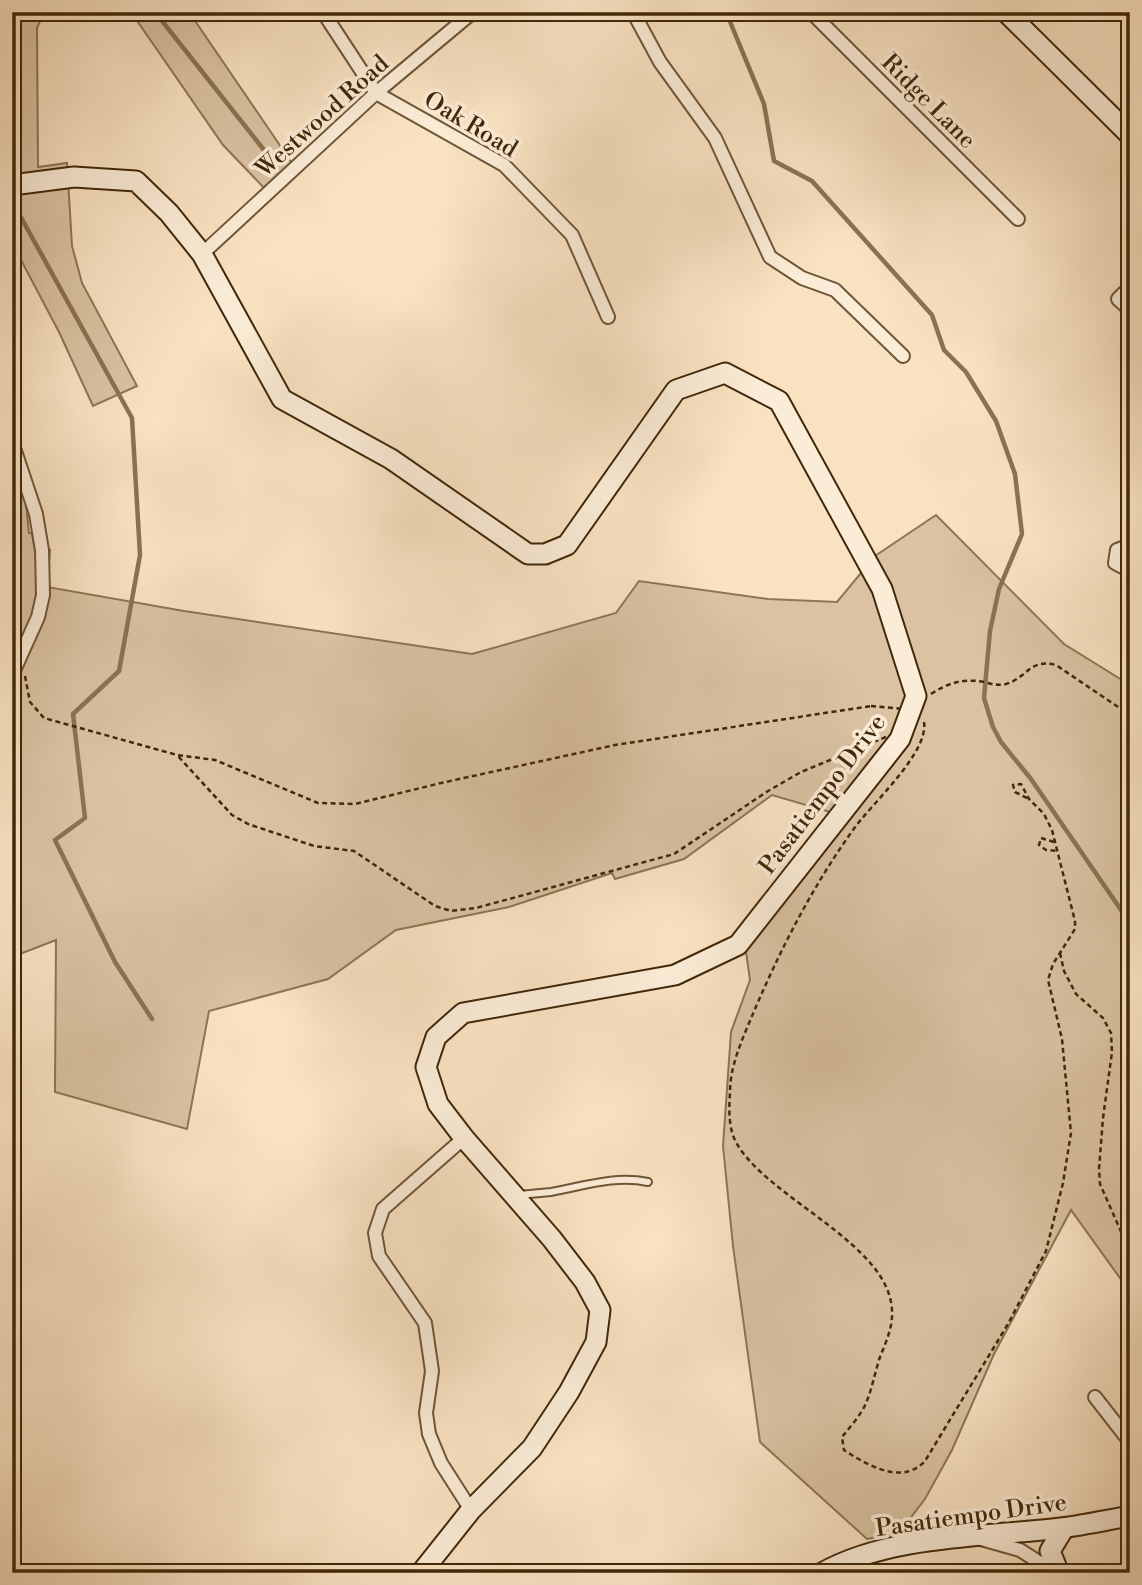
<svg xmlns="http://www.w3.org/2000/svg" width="1142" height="1585" font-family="'Libre Bodoni',serif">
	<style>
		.green { fill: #dac2a2; stroke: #8e7555; stroke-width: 2 }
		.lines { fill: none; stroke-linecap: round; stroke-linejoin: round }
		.stream { stroke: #8a7252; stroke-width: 4.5 }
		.lane-casing { stroke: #6f5636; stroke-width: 10 }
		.street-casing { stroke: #6f5636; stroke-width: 16 }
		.secondary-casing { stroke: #412808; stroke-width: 23 }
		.path { stroke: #412808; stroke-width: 2.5; stroke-dasharray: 5 3.5; stroke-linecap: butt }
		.lane { stroke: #fbecd7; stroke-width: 6 }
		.street { stroke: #fbecd7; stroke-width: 12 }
		.secondary { stroke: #fbecd7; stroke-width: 19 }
		.labels { text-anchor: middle; stroke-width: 7; stroke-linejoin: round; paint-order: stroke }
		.street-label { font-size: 24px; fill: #412808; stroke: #fbecd7 }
	</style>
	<rect width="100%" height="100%" fill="#f9e2c2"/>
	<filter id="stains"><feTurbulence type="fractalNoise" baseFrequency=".00286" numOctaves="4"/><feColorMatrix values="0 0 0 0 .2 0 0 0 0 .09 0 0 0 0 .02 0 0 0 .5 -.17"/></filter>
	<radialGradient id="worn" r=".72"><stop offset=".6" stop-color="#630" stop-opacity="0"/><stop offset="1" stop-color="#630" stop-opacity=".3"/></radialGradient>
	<g class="green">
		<path d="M12,12H44L37,28L38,167L67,163L72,246L82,283L137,386L93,406L59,332L12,243Z"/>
		<path d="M131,12H189L294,166L267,191L223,145Z"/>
		<path d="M12,446L25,495L29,533H32L35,552L50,550L47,587L184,611L472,654L616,613L639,581L768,599L837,602L875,556L936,515L1064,644L1130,685V1292L1071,1210L994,1354L952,1450L925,1499L899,1533L867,1539L760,1442L733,1246L723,1146L731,1032L750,980L743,931L837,814L772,795L684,859L615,879L612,873L509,907L396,930L328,979L209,1011L187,1129L55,1092L56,940L12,957Z"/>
	</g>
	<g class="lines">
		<g class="stream">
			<path d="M155,12L275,164"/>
			<path d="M726,12L764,104L774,161L812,181L932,315L944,350L966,372L996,421L1015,474L1022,534L999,589L990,631L984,698L993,727L1001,742L1031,779L1130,923"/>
			<path d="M12,160L18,12"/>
			<path d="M18,212L132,418L140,555L119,671L73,714L85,818L55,840L115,962L152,1019"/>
		</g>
		<g class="lane-casing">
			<path id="lane" d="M519,1195C529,1194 541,1193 551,1192C584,1186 615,1175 648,1182"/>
		</g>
		<g class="street-casing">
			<g id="street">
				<path d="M323,12L376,93L504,165L572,235L608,317"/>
				<path d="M633,12L660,62L715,138L770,257L802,278L835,290L903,356"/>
				<path d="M811,12L1018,219"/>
				<path d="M202,254L376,93L473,12"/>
				<path d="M1130,287L1118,299L1130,310"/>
				<path d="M12,442L36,514L42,550L43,595L38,617L12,675"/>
				<path d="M1130,545L1117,550L1115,563L1130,571"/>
				<path d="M464,1138L383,1209L375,1233L379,1256L425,1323L432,1371L426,1413L429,1434L441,1463L471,1510"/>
				<path d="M1095,1397L1130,1442"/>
				<path d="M981,1539L1020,1550L1056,1573"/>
			</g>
		</g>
		<g class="secondary-casing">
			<g id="secondary">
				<path d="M1006,12L1130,135"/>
				<path d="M12,185L74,177L136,181L169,213L202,254L282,399L391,459L528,554H545L567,545L676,390L725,373L779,401L882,589L916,696L900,739L738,945L675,975L463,1013L436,1037L426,1067L438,1104L464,1138L552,1239L585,1282L600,1310L596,1342L569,1392L532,1448L471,1510L421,1573"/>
				<path d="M822,1573C889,1535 985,1537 1061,1528C1084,1525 1107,1520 1130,1516"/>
				<path d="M1059,1573L1050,1551L1064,1528"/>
			</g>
		</g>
		<g class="path">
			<path d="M25,676L30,702L44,718L177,755"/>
			<path d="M931,694C948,683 963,678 984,682C992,684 998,686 1006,684C1027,678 1030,658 1056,665L1130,715"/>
			<path d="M871,706L904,709L893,734L801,772L768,791L674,854L476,908L451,911L435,906L354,851L314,846L248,824L232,815L177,755L215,760L318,803L355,804L441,783L615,745Z"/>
			<path d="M924,722C929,753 871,804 853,830C812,887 779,952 752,1016C742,1040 730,1066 730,1092C729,1109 728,1129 737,1144C770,1200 890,1244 892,1311C893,1327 886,1342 880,1357C875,1372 872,1389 866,1403C861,1415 850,1427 842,1437L844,1450C867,1465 902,1486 925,1461L1008,1324L1046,1251L1063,1183L1071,1133L1062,1039L1048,980L1053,964L1075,929V921L1052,830L1044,814L1029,799L1021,784L1013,785L1015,792L1029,799"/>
			<path d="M1054,842L1041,838L1039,845L1046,850L1058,851"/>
			<path d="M1060,953L1064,971L1076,994L1103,1018L1111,1033L1112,1052L1103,1118L1099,1169L1100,1184L1130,1252"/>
			<path d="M12,1299L15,1304"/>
		</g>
		<use href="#lane" class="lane"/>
		<use href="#street" class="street"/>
		<use href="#secondary" class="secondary"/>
	</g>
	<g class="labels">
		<g class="street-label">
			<text transform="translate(929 101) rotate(45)" y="8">Ridge Lane</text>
			<text transform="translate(322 116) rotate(-42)" y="8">Westwood Road</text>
			<text transform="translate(471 124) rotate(31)" y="8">Oak Road</text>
			<text transform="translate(822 794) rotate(-53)" y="8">Pasatiempo Drive</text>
			<text transform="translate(971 1515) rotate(-8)" y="8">Pasatiempo Drive</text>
		</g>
	</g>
	<rect width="1142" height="1585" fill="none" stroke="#f9e2c2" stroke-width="42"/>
	<rect x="14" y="14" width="1114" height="1557" fill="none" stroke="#412808" stroke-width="3.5"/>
	<rect x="21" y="21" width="1100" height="1543" fill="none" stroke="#412808" stroke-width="2"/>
	<rect width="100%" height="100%" filter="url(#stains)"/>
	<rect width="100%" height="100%" fill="url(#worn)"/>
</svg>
